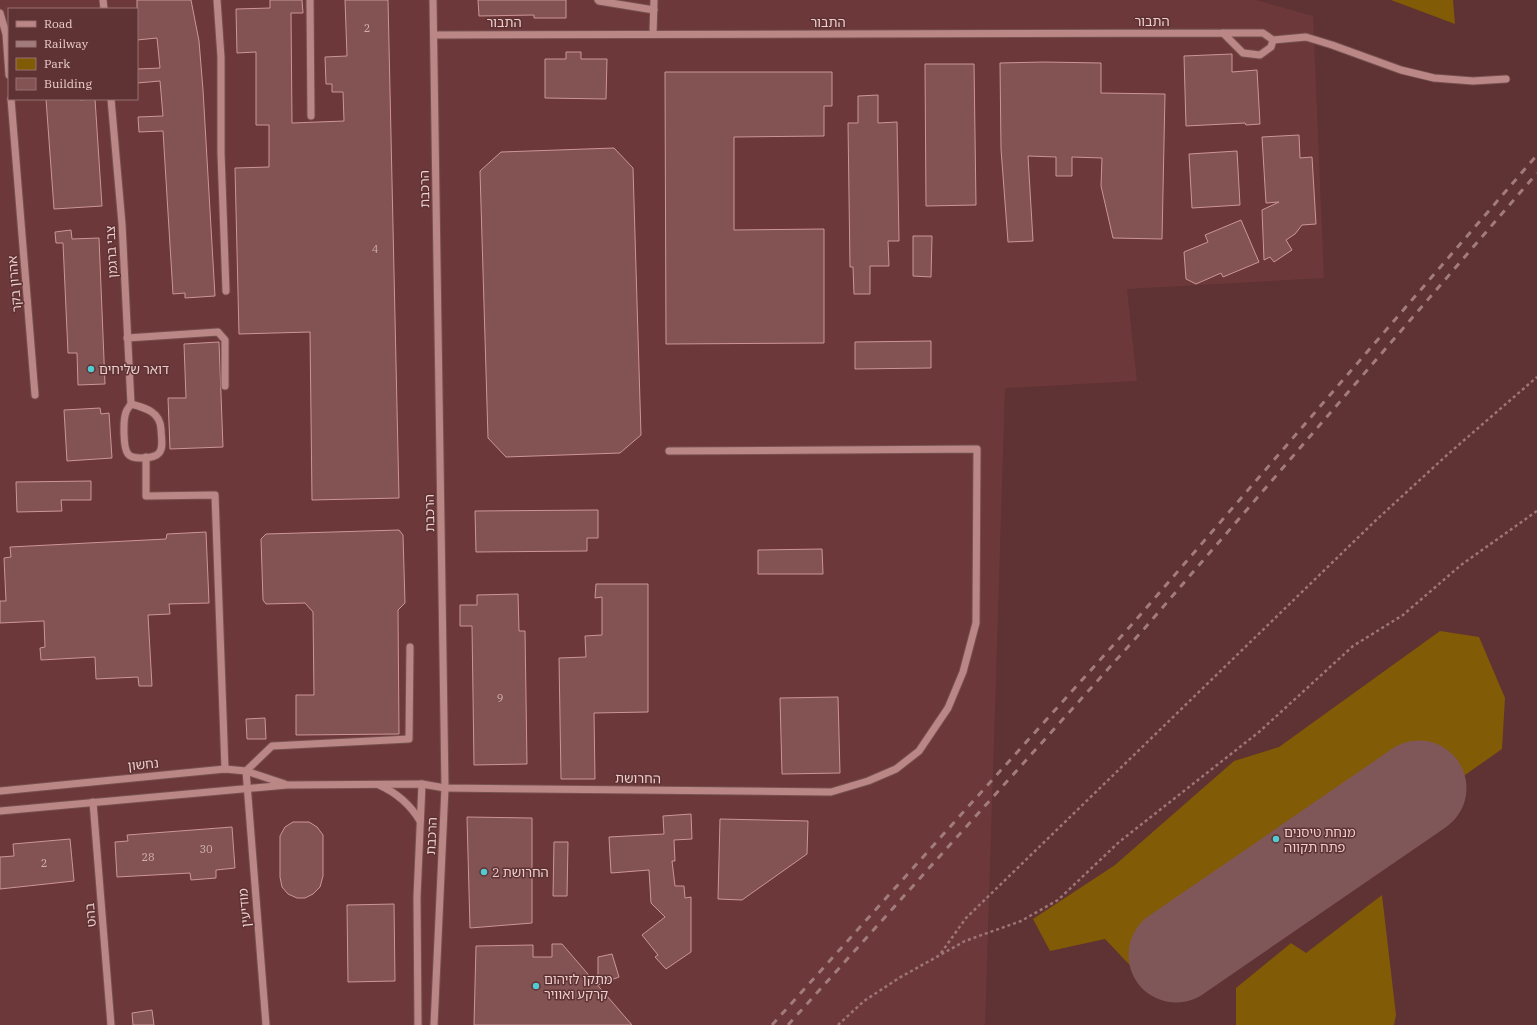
<svg xmlns="http://www.w3.org/2000/svg" width="1537" height="1025" font-family="'IBM Plex Serif','Noto Sans Hebrew',serif">
	<style>
		.built { fill: #6d3839; fill-rule: evenodd }
		.green { fill: #815b06 }
		.lines { fill: none; stroke-linecap: round; stroke-linejoin: round }
		.runway { stroke: #805758; stroke-width: 95 }
		.building { fill: #835353; stroke: #cc9695 }
		.minor-casing { stroke: #765050; stroke-width: 9 }
		.path { stroke: #9d7777; stroke-width: 2.5; stroke-dasharray: 3 3; stroke-linecap: butt }
		.minor { stroke: #bb8686; stroke-width: 7 }
		.rail { stroke: #a27c7c; stroke-width: 3; stroke-dasharray: 7 7; stroke-linecap: butt }
		.poi-dot { fill: #51ccd2; stroke: #5f3233; stroke-width: 1.5 }
		.labels { text-anchor: middle; stroke-width: 3; stroke-linejoin: round; paint-order: stroke }
		.number-label { font-size: 11px; fill: #d2b0af }
		.street-label { font-size: 13px; fill: #eccfce; stroke: #5f3233 }
		.poi-label { font-size: 13px; fill: #eccfce; stroke: #5f3233; text-anchor: start }
	</style>
	<rect width="100%" height="100%" fill="#5f3233"/>
	<path class="built" d="M0,0H1256L1313,16L1324,278L1127,289L1137,381L1005,388L985,1025H0ZM9,9H137V99H9Z"/>
	<g class="green">
		<path d="M1391,0H1453L1455,24Z"/>
		<path d="M1440,631L1479,637L1505,698L1502,749L1455,782L1446,813L1341,884L1333,903L1289,921L1242,959L1208,984L1173,995L1167,992L1160,997L1105,939L1050,951L1033,919L1115,865L1234,761L1279,747Z"/>
		<path d="M1382,895L1396,1015L1394,1025H1236V988L1291,943L1306,953Z"/>
	</g>
	<g class="lines">
		<path class="runway" d="M1176,955L1419,788"/>
	</g>
	<g class="building">
		<path d="M137,0H191L199,41L203,90L215,296L185,298V293L173,294L163,131L139,132L138,117L163,116L160,81L137,83V69L160,68L157,38L137,40Z"/>
		<path d="M270,0H302L303,13H291L292,123L344,121L343,92H332V84H326L325,57L347,56L345,0H388L399,498L312,500L310,332L239,334L235,168L269,167V125H256V52L237,53L236,9L270,8Z"/>
		<path d="M478,0H566V18H534V15L479,16Z"/>
		<path d="M566,52H581V59H607L606,99L545,98V59H566Z"/>
		<path d="M1232,54V72L1257,70L1260,124L1246,125L1245,123L1186,126L1184,56Z"/>
		<path d="M1044,62L1101,63V93L1165,94L1162,239L1113,238L1101,186L1102,158L1072,157V176H1056V157L1028,156L1033,241L1008,242L1001,149L1000,63Z"/>
		<path d="M925,64H974L976,205L926,206Z"/>
		<path d="M665,72H832V106H824V136L734,137V230L824,229V343L666,344Z"/>
		<path d="M878,95V123L897,122L899,241H888L889,266H870V294H854L853,267H850L848,123H858V96Z"/>
		<path d="M46,99H80V100L95,99L102,206L54,209Z"/>
		<path d="M1299,135L1300,158L1312,157L1316,224L1302,225L1295,234L1286,240L1292,250L1274,262L1270,257L1264,260L1262,210L1279,202L1266,203L1262,137Z"/>
		<path d="M614,148L633,168L641,435L620,453L506,457L488,438L480,171L501,152Z"/>
		<path d="M1237,151L1240,205L1192,208L1189,154Z"/>
		<path d="M1241,220L1259,262L1223,277L1221,273L1196,284L1186,279L1184,252L1208,242L1205,235Z"/>
		<path d="M71,230L72,239L99,238L105,384L78,385L77,353H68L63,243H56L55,232Z"/>
		<path d="M913,236H932L931,277L913,276Z"/>
		<path d="M931,341V368L855,369V342Z"/>
		<path d="M219,342L223,447L170,449L168,398H186L184,344Z"/>
		<path d="M100,408L101,414L109,413L112,458L67,461L64,410Z"/>
		<path d="M91,481V500H61L62,511L17,512L16,482Z"/>
		<path d="M598,510V538H587V551L476,552L475,511Z"/>
		<path d="M399,530L403,535L405,603L398,610L399,734L296,735V695H314L313,612L305,603L266,604L263,600L261,539L266,534Z"/>
		<path d="M206,532L209,603L169,604L170,614L148,615L152,686H139L138,677L96,679L95,657L41,660L40,648L45,647L44,621L0,623V601H6L4,558L11,557L10,547L166,539L167,534Z"/>
		<path d="M822,549L823,574H758V550Z"/>
		<path d="M596,584H648V712L594,713L595,779H561L559,658L586,657L585,636L602,635V597L595,598Z"/>
		<path d="M518,594L519,631H525L527,764L474,765L472,626H460V605H477V595Z"/>
		<path d="M838,697L840,773L782,774L780,698Z"/>
		<path d="M265,718L266,739H247L246,719Z"/>
		<path d="M691,814L692,839L674,840L675,861H672L675,886H684L685,898L691,897V952L666,969L655,957L658,955L642,935L665,917L651,903L649,870L611,873L609,837L664,834L663,816Z"/>
		<path d="M467,817L532,818V923L470,928Z"/>
		<path d="M720,819L808,821L807,854L742,900L718,899Z"/>
		<path d="M293,822H309L317,827L323,835V876L320,887L313,894L305,898H297L288,894L282,887L280,877V836L285,827Z"/>
		<path d="M232,827L235,868L216,870V878L191,880L190,873L117,877L115,842L128,841L127,835Z"/>
		<path d="M70,839L74,881L0,889V857L14,856L13,844Z"/>
		<path d="M554,842H568L567,896H553Z"/>
		<path d="M394,904L395,981L348,982L347,905Z"/>
		<path d="M552,944H562L632,1025H474L476,946L533,945V957H552Z"/>
		<path d="M612,954L619,977L598,985V957Z"/>
		<path d="M152,1010L154,1025H133L132,1013Z"/>
	</g>
	<g class="lines">
		<g class="minor-casing">
			<g id="minor">
				<path d="M103,0L104,9"/>
				<path d="M217,0L221,57V153L226,291"/>
				<path d="M310,0L311,116"/>
				<path d="M433,0L445,788L434,1025"/>
				<path d="M598,0L599,1L654,10"/>
				<path d="M0,13L6,34L9,75"/>
				<path d="M653,34L654,0"/>
				<path d="M434,35L1223,33H1263L1273,40L1271,47L1260,55L1243,53L1223,33"/>
				<path d="M1273,40L1306,37L1332,45L1401,70L1434,78L1473,81L1506,79"/>
				<path d="M11,99L35,395"/>
				<path d="M111,99L122,224L131,404C129,407 127,409 126,412C123,420 123,448 128,454C132,460 154,459 159,453C164,447 161,437 161,429C160,412 146,408 131,404"/>
				<path d="M127,338L218,332L225,340V386"/>
				<path d="M146,457V496L215,495L225,769"/>
				<path d="M379,785C397,793 410,804 420,821"/>
				<path d="M0,791L225,769L246,771L285,784"/>
				<path d="M93,802L111,1025"/>
				<path d="M0,811L287,785L422,784L445,788L831,792L868,781L896,769L919,751L948,708L963,672L976,623L977,449L669,451"/>
				<path d="M266,1025L246,771L272,746L409,739L410,647"/>
				<path d="M418,1025L417,897L422,784"/>
			</g>
		</g>
		<g class="path">
			<path d="M941,953L966,918L1374,522L1447,455L1537,377"/>
			<path d="M838,1025L864,1001L899,978L965,941L1021,921L1058,900L1119,842L1259,732L1353,646L1403,615L1461,565L1537,511"/>
		</g>
		<use href="#minor" class="minor"/>
		<g class="rail">
			<path d="M772,1025L1135,621L1537,155"/>
			<path d="M788,1025L1144,629L1537,173"/>
		</g>
	</g>
	<g class="poi-dot">
		<circle cx="91" cy="369" r="4"/>
		<circle cx="1276" cy="839" r="4"/>
		<circle cx="484" cy="872" r="4"/>
		<circle cx="536" cy="986" r="4"/>
	</g>
	<g class="labels">
		<g class="number-label">
			<text x="367" y="32">2</text>
			<text x="375" y="253">4</text>
			<text x="500" y="702">9</text>
			<text x="206" y="853">30</text>
			<text x="148" y="861">28</text>
			<text x="44" y="867">2</text>
		</g>
		<g class="street-label">
			<text x="1152" y="26">התבור</text>
			<text x="504" y="27">התבור</text>
			<text x="828" y="27">התבור</text>
			<text transform="translate(424 189) rotate(-91)" y="5">הרכבת</text>
			<text transform="translate(111 252) rotate(-93)" y="5">צבי ברגמן</text>
			<text transform="translate(14 284) rotate(-95)" y="5">אהרון בקר</text>
			<text transform="translate(429 513) rotate(-91)" y="5">הרכבת</text>
			<text transform="translate(143 764) rotate(-6)" y="5">נחשון</text>
			<text transform="translate(638 778) rotate(1)" y="5">החרושת</text>
			<text transform="translate(431 836) rotate(-87)" y="5">הרכבת</text>
			<text transform="translate(244 908) rotate(-95)" y="5">מודיעין</text>
			<text transform="translate(90 915) rotate(-95)" y="5">בהט</text>
		</g>
		<g class="poi-label">
			<text x="99" y="374">דואר שליחים</text>
			<text x="1284" y="837">מנחת טיסנים<tspan x="1284" dy="15">פתח תקווה</tspan></text>
			<text x="492" y="877">החרושת 2</text>
			<text x="544" y="984">מתקן לזיהום<tspan x="544" dy="15">קרקע ואוויר</tspan></text>
		</g>
	</g>
	<rect x="8" y="8" width="130" height="92" fill="#5f3233" stroke="#977171"/>
	<rect x="16" y="21" width="20" height="6" fill="#bb8686" stroke="#977171"/>
	<text x="44" y="28" font-size="12" fill="#eccfce">Road</text>
	<rect x="16" y="41" width="20" height="6" fill="#a27c7c" stroke="#977171"/>
	<text x="44" y="48" font-size="12" fill="#eccfce">Railway</text>
	<rect x="16" y="58" width="20" height="12" fill="#815b06" stroke="#977171"/>
	<text x="44" y="68" font-size="12" fill="#eccfce">Park</text>
	<rect x="16" y="78" width="20" height="12" fill="#835353" stroke="#977171"/>
	<text x="44" y="88" font-size="12" fill="#eccfce">Building</text>
</svg>
